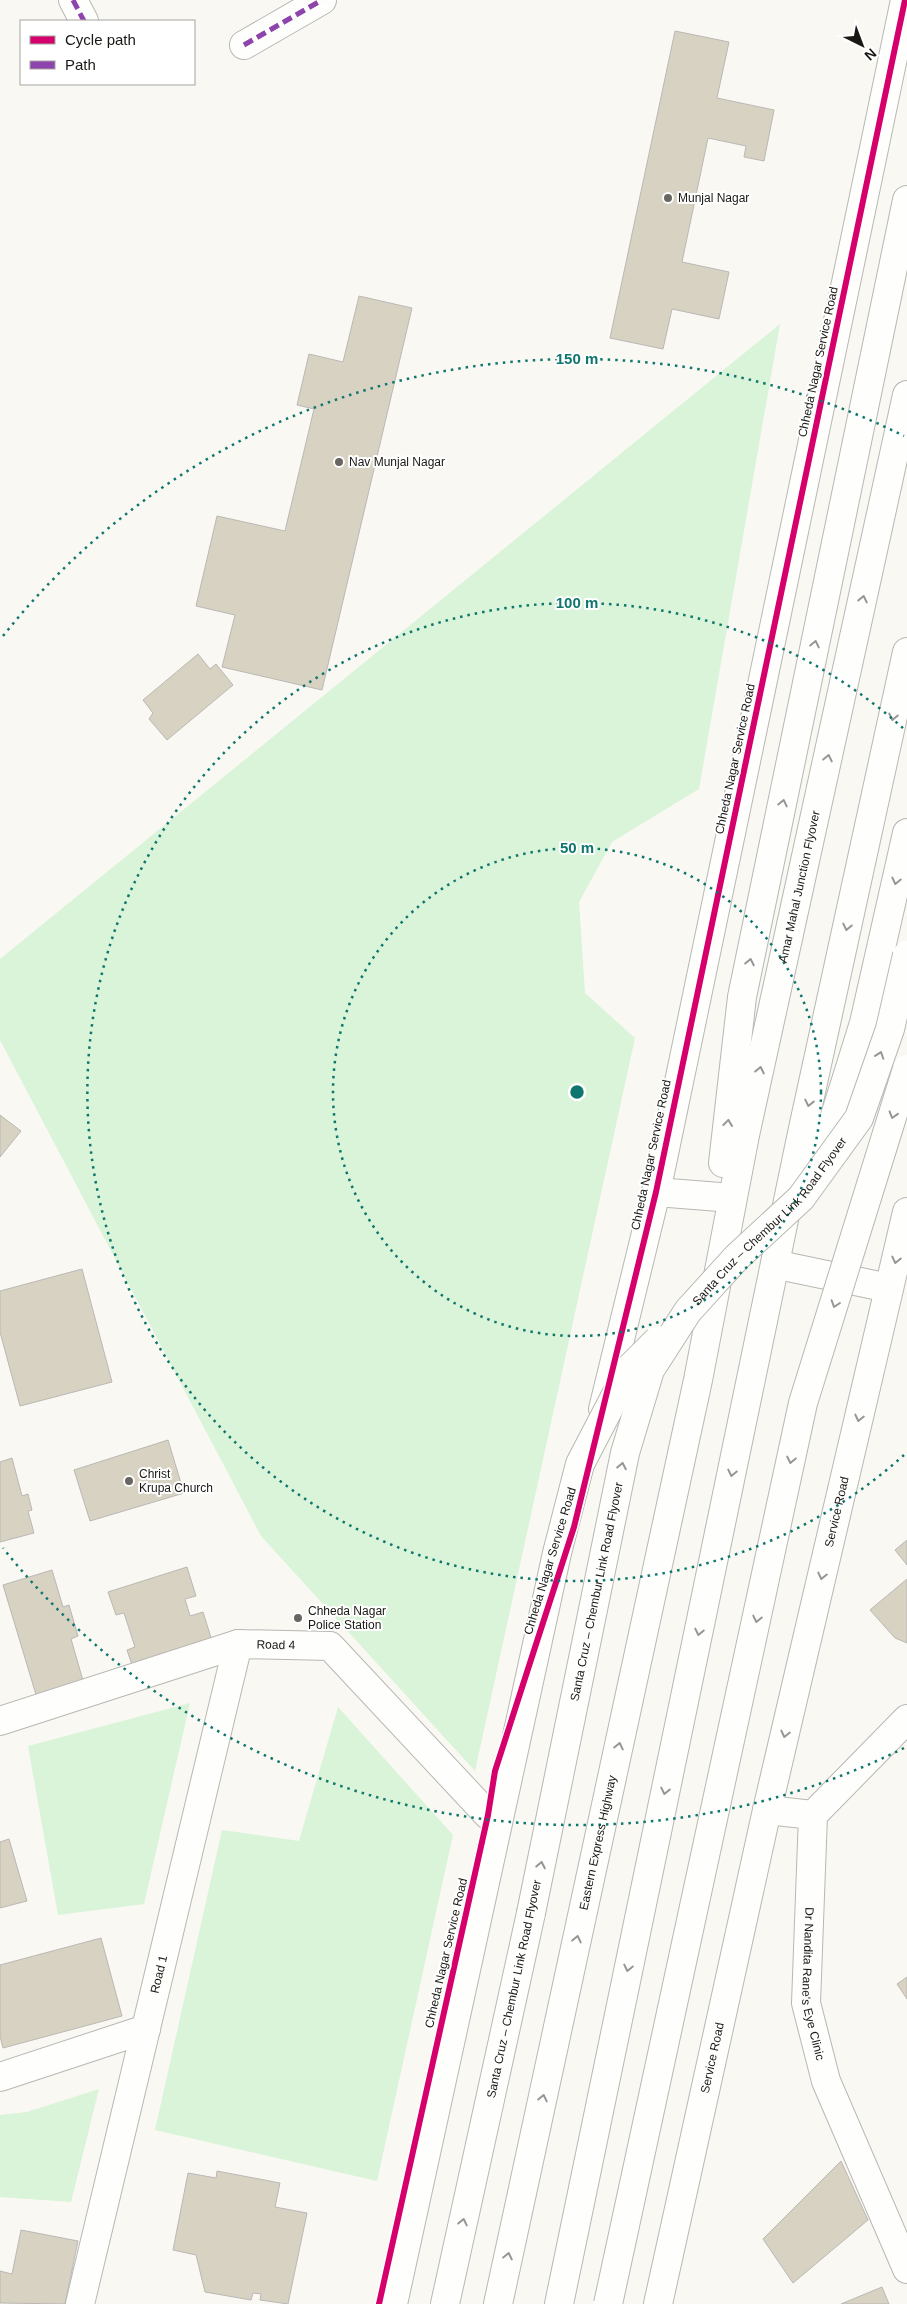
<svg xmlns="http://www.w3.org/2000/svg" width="907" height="2304" font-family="Helvetica,sans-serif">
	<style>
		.green { fill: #d9f4d8 }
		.building { fill: #d8d2c3; stroke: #bab8b4 }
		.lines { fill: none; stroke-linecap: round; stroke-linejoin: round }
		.minor-casing { stroke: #b8b7b3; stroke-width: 30 }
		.highway-casing { stroke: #b8b7b3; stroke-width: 30 }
		.minor { stroke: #fefefd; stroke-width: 28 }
		.highway { stroke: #fefefd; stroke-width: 28 }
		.highway-bridge-casing { stroke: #b8b7b3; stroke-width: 30; stroke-linecap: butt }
		.highway-bridge { stroke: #fefefd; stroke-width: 28 }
		.quiet { stroke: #8e44ad; stroke-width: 5; stroke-dasharray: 10 5; stroke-linecap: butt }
		.cycleway-casing { stroke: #fff; stroke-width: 9 }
		.cycleway { stroke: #d6006c; stroke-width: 6 }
		.oneway { stroke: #979694 }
		.ring { fill: none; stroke: #0f766e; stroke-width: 2.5; stroke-dasharray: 2.5 5 }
		.poi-dot { fill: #686662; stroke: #fff; stroke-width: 2 }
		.labels { text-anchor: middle; stroke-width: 4; stroke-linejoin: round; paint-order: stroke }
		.poi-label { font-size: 12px; fill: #191814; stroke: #fff; text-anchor: start }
		.street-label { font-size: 12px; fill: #191814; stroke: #fff }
		.centre { fill: #0f766e; stroke: #fff; stroke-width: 2.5 }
		.ring-label { font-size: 15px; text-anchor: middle; font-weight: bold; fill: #0f766e; stroke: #fff; stroke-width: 4; stroke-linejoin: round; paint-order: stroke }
	</style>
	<rect width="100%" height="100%" fill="#faf8f3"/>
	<g class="green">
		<path d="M780,324L699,789L612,842L579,902L585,993L635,1038L475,1771L261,1536L0,1040V959Z"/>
		<path d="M190,1703L144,1904L58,1915L28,1746Z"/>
		<path d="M338,1707L453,1835L377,2181L155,2130L222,1830L299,1841Z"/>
		<path d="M99,2089L71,2202L0,2197V2115L27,2112Z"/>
	</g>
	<g class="building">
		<path d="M675,31L729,42L717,98L774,110L764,161L744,157L746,146L708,138L682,262L729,272L719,319L672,309L663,349L610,338Z"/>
		<path d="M359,296L412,308L322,690L222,667L235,615L196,606L217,516L285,531L314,409L297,405L309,354L343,362Z"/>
		<path d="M198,654L210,669L216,664L233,685L167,740L149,719L153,713L143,700Z"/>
		<path d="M0,1115L21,1131L0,1157Z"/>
		<path d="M82,1269L112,1382L20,1406L0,1332V1291Z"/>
		<path d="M168,1440L184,1493L90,1521L74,1470Z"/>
		<path d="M12,1458L22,1496L28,1494L32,1510L28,1511L34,1533L0,1542V1462Z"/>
		<path d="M907,1540V1565L895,1550Z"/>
		<path d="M187,1567L196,1596L185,1599L190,1616L203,1612L214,1647L136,1677L127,1650L135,1647L124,1613L116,1615L108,1592Z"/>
		<path d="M52,1570L63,1607L69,1605L78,1636L71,1639L84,1684L37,1698L3,1585Z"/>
		<path d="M907,1579V1643L895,1638L870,1610Z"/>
		<path d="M9,1839L27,1901L0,1908V1842Z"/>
		<path d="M101,1938L122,2016L3,2048L0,2036V1965Z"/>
		<path d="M907,1977V1999L897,1984Z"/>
		<path d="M841,2161L868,2220L793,2283L763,2239Z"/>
		<path d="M217,2171L280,2183L275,2207L307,2213L288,2304L260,2300L261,2294L253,2293L251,2300L205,2292L196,2255L173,2250L188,2173L216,2178Z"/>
		<path d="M21,2230L78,2241L65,2304L0,2303V2271L12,2274Z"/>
		<path d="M882,2287L889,2304H841Z"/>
	</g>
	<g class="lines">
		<g class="minor-casing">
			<g id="minor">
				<path d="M73,0L84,21"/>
				<path d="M244,45L322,0"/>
				<path d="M603,1409L656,1192L905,0"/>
				<path id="s1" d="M907,1719L813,1815L806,2003L826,2081L907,2269"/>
				<path id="s2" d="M0,1721L238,1644L330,1646L488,1815"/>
				<path d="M767,1810L813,1815"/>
				<path d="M0,2077L146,2029"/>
				<path id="s3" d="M80,2304L238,1644"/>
				<path id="s4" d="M658,2304L767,1810L907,1212"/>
			</g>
		</g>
		<g class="highway-casing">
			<g id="highway">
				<path d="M723,1163L742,997L907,200"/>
				<path d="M818,1170L864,1023L907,833"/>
				<path d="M656,1192L720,1197"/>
				<path d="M788,1267L889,1288"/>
				<path d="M445,2304L531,1913"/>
				<path id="s5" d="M498,2304L698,1380L745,1135L907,395"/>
				<path d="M559,2304L802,1133L907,652"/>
			</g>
		</g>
		<use href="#minor" class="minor"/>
		<use href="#highway" class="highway"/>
		<g class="highway-bridge-casing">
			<g id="highway-bridge">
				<path id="s6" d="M531,1913L625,1453L650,1370L688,1311L737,1257L801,1198L859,1118L890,1029L907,955"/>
				<path d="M393,2304L557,1553L580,1464L630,1368L658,1340"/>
				<path d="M608,2304L803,1403L907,1069"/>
			</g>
		</g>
		<use href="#highway-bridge" class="highway-bridge"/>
		<g class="quiet">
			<path d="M73,0L84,21"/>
			<path d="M244,45L322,0"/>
		</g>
		<g class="cycleway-casing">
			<path id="cycleway" d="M379,2304L488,1815L495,1771L574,1527L656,1192L905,0"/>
		</g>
		<use href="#cycleway" class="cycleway"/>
	</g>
	<defs><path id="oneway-chevron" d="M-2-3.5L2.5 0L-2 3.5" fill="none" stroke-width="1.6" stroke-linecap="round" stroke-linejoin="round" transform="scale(1.25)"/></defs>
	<g class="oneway">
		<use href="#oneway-chevron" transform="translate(863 599) rotate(-78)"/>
		<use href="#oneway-chevron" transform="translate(815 644) rotate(-78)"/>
		<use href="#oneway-chevron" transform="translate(893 717) rotate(102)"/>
		<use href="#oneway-chevron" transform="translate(828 758) rotate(-78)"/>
		<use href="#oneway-chevron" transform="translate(783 803) rotate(-78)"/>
		<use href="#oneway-chevron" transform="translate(896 881) rotate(103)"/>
		<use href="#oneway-chevron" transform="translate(847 927) rotate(102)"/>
		<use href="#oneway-chevron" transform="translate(750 962) rotate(-78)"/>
		<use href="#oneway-chevron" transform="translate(880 1055) rotate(-71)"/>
		<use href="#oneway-chevron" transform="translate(760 1070) rotate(-78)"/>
		<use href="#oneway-chevron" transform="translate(809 1103) rotate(102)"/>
		<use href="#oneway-chevron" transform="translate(893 1115) rotate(107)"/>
		<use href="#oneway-chevron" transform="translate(728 1123) rotate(-83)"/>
		<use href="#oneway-chevron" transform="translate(896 1260) rotate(103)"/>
		<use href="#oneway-chevron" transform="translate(835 1304) rotate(108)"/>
		<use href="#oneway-chevron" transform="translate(859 1418) rotate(103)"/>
		<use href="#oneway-chevron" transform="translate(791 1460) rotate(102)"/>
		<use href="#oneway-chevron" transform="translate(622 1466) rotate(-79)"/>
		<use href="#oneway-chevron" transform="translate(732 1473) rotate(102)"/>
		<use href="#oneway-chevron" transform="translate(822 1576) rotate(103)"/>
		<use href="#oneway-chevron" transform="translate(757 1619) rotate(102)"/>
		<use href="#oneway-chevron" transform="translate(699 1632) rotate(102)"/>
		<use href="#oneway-chevron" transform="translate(785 1734) rotate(103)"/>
		<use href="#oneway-chevron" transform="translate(619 1746) rotate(-78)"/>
		<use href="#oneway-chevron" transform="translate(665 1791) rotate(102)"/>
		<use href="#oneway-chevron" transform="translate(541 1865) rotate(-79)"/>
		<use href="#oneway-chevron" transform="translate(577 1939) rotate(-78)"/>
		<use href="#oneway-chevron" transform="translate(628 1968) rotate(102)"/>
		<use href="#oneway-chevron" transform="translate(543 2098) rotate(-78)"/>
		<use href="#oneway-chevron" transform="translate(463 2222) rotate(-78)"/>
		<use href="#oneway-chevron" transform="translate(508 2256) rotate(-78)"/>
	</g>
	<g class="ring">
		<circle cx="577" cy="1092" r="244"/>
		<path d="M904 1455A489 489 0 1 1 904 729"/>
		<path d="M904 1748A733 733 0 0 1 3 1548M3 636A733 733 0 0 1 904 436"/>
	</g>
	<g class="poi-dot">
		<circle cx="668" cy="198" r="5"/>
		<circle cx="339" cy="462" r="5"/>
		<circle cx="129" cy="1481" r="5"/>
		<circle cx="298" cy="1618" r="5"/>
	</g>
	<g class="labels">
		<g class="poi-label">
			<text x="678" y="202">Munjal Nagar</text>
			<text x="349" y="466">Nav Munjal Nagar</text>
			<text x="139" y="1478">Christ<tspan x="139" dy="14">Krupa Church</tspan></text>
			<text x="308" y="1615">Chheda Nagar<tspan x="308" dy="14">Police Station</tspan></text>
		</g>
		<g class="street-label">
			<text transform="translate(818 362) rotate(-78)" y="4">Chheda Nagar Service Road</text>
			<text transform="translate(735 759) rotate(-78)" y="4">Chheda Nagar Service Road</text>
			<text dy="4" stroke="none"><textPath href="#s5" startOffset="1449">Amar Mahal Junction Flyover</textPath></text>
			<text transform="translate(651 1155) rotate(-78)" y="4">Chheda Nagar Service Road</text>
			<text dy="4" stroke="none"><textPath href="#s6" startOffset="748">Santa Cruz – Chembur Link Road Flyover</textPath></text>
			<text dy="4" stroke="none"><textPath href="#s4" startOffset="812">Service Road</textPath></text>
			<text transform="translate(550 1561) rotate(-73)" y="4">Chheda Nagar Service Road</text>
			<text dy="4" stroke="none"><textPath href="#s6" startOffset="328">Santa Cruz – Chembur Link Road Flyover</textPath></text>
			<text dy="4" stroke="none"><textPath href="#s2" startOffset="288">Road 4</textPath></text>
			<text dy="4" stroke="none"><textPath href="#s5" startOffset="472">Eastern Express Highway</textPath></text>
			<text transform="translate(446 1953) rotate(-77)" y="4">Chheda Nagar Service Road</text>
			<text dy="4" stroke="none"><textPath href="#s3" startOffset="339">Road 1</textPath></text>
			<text dy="4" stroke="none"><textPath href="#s1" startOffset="304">Dr Nandita Rane's Eye Clinic</textPath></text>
			<text transform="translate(514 1989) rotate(-78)" y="4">Santa Cruz – Chembur Link Road Flyover</text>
			<text dy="4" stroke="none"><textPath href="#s4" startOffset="252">Service Road</textPath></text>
		</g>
	</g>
	<circle cx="577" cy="1092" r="8" class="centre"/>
	<g class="ring-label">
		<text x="577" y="364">150 m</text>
		<text x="577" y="608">100 m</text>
		<text x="577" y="853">50 m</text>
	</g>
	<rect x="20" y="20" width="175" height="65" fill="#ffffff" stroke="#a3a3a1"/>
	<rect x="30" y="36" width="25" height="8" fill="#d6006c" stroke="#a3a3a1"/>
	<text x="65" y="45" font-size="15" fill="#191814">Cycle path</text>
	<rect x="30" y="61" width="25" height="8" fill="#8e44ad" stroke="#a3a3a1"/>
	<text x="65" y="70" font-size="15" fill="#191814">Path</text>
	<g transform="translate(862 45) rotate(138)" stroke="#ffffff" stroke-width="4" paint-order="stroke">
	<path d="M0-4L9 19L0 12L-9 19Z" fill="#191814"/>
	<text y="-8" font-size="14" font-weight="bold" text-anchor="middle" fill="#191814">N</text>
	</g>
</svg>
